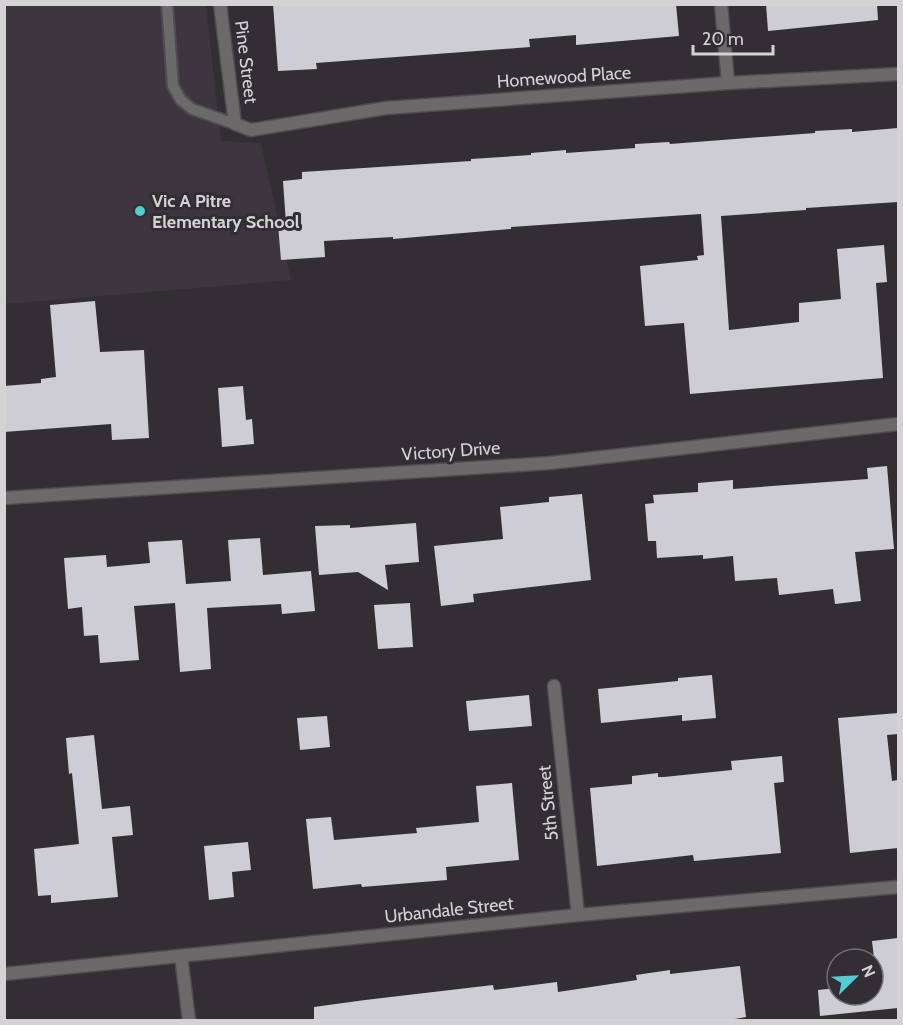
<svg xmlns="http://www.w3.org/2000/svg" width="903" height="1025" font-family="Cabin,sans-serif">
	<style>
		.built { fill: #3e3540 }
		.building { fill: #cecdd5 }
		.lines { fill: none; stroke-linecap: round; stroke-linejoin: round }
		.service-casing { stroke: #4f4c51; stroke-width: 14 }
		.minor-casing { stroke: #4f4c51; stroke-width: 15 }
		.service { stroke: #6c696b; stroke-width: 10 }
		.minor { stroke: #6c696b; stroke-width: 12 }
		.poi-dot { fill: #51ccd1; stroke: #322e34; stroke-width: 2 }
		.labels { text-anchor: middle; stroke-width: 6; stroke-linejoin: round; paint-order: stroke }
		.street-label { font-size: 18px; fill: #d5d2d6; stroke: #322e34 }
		.poi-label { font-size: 18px; font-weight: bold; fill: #d5d2d6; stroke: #322e34; text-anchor: start }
	</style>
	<rect width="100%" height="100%" fill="#322e34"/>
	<path class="built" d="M5,5H206L221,141L261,143L291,280L5,304Z"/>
	<g class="building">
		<path d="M273,4H676L679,36L576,45V35L529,39L530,47L316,63L317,69L278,71Z"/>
		<path d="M766,4H877L878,20L768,31Z"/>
		<path d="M898,128V202L806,208V210L721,216L729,330L799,322V303L841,299L837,249L884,245L887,282L876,283L883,378L690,394L684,323L645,326L640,266L698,260L697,256L704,255L701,214L511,227V229L393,239V237L324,241L325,257L281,260L278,225L286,224L283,181L302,179V172L471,161V159L531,155V153L566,150V153L635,148V144L669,142L670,144L815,133V131L852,129V132Z"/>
		<path d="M95,301L100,352L144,350L149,438L112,440L111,424L4,432V386L41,383V379L56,377L50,305Z"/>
		<path d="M243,386L246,420L252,419L254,444L222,447L218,388Z"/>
		<path d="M887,466L894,549L855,552L861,601L835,604L833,589L779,595L777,578L735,581L733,556L703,559V555L657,558L656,541H648L645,504L654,503L653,495L698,492V483L733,480V489L868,479L867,468Z"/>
		<path d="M582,494L591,580L473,594L474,602L441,606L434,546L503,539L500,507L549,502V497Z"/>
		<path d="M416,523L419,562L385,565L388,590L358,572L319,575L315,526L350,525V528Z"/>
		<path d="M260,538L263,575L311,571L315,611L282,614L281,604L207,608L211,669L180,672L175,603L134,606L139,660L100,663L98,635L84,636L82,607L68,609L64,558L106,555L107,567L150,563L148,542L182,540L186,584L231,581L228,540Z"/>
		<path d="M410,603L413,647L378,649L374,605Z"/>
		<path d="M712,675L716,718L682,721V715L601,723L598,689L678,681V678Z"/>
		<path d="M529,695L532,726L469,731L466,701Z"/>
		<path d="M898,713V734L887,735L892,781L898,780V848L850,853L838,718Z"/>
		<path d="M327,716L330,747L300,750L297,718Z"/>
		<path d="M94,735L102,809L130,806L133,835L112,837L118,897L51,903V895L38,896L34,849L79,844L72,773L69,774L66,738Z"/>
		<path d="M782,756L784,782L774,783L781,853L694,861L693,855L597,866L590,788L632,784V776L658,773V777H664L732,770L731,761Z"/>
		<path d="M512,783L519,860L446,867L447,880L362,887L361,884L313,889L306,819L331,817L334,840L417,833L416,828L479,822L476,786Z"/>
		<path d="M248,842L251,870L232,872L234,897L209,900L204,846Z"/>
		<path d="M898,938V1008L820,1016L818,990L837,988V995H873V984H877L872,941Z"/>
		<path d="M740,966L746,1017L729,1020H314V1007L365,1000L493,985L494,990L557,982L558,992L637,980L636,975L670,970V974Z"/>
	</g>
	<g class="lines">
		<g class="service-casing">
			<path id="service" d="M167,4L173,86L181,100L192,109L235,124"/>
		</g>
		<g class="minor-casing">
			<g id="minor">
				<path d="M220,4L235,124L251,130L386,108L728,83L898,74"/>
				<path d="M721,4L728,83"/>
				<path d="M4,498L550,463L898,424"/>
				<path d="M554,686L578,915"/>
				<path d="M181,956L189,1020"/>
				<path d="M4,974L578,915L898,887"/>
			</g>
		</g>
		<use href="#service" class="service"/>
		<use href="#minor" class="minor"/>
	</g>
	<circle class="poi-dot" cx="140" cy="211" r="6"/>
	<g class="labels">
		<g class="street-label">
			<text transform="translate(246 62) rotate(83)" y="6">Pine Street</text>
			<text transform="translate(564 77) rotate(-4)" y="6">Homewood Place</text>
			<text transform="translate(451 451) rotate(-4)" y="6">Victory Drive</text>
			<text transform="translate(548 803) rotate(-96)" y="6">5th Street</text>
			<text transform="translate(449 910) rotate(-6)" y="6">Urbandale Street</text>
		</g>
		<g class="poi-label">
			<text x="152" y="207">Vic A Pitre<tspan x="152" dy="21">Elementary School</tspan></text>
		</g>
	</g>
	<rect width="903" height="1025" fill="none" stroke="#d5d2d6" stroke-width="12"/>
	<g transform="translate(855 977) rotate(66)"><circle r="28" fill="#322e34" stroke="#737075" stroke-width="1.5"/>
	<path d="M0-4.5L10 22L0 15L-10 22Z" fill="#51ccd1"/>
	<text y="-9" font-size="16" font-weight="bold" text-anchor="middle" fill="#d5d2d6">N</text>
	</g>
	<path d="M693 45v9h80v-9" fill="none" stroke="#d5d2d6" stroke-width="3"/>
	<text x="702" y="45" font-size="18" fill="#d5d2d6" stroke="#322e34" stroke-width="4.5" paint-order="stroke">20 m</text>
</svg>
